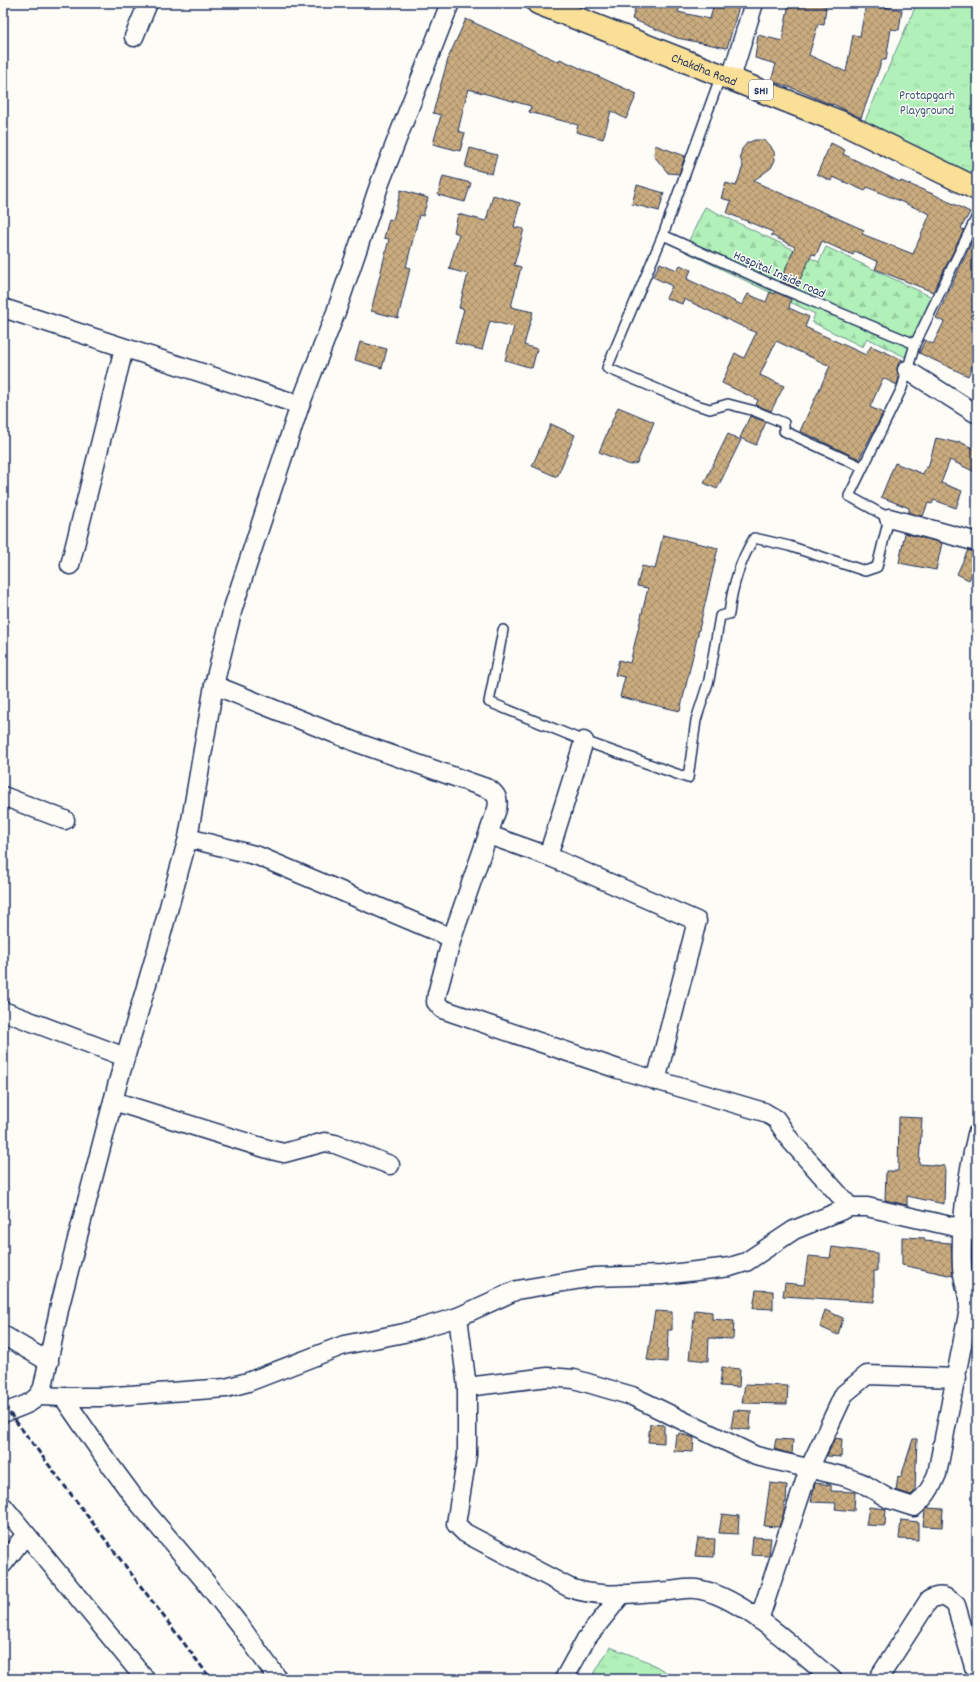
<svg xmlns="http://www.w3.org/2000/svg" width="980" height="1682" font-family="Dekko,sans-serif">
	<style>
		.forest { fill: url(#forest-firs); stroke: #66908c }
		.park { fill: url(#park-tufts); stroke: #66908c }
		.building { fill: url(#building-cross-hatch); stroke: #1b2f5e }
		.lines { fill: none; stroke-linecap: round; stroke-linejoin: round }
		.lane-casing { stroke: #1b2f5e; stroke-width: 12 }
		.street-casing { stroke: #1b2f5e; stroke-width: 21 }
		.primary-casing { stroke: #1b2f5e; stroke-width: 25 }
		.lane { stroke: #fdfcf7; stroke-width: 9 }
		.street { stroke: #fdfcf7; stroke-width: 18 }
		.primary { stroke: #fadf96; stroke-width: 22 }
		.rail { stroke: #1b2f5e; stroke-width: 3; stroke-dasharray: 6 3; stroke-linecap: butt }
		.labels { text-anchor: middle; stroke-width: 3; stroke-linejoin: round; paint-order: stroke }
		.shield { fill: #fdfcf7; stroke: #5f6c8c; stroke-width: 1 }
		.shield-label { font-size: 12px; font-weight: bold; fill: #1b2f5e }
		.street-label { font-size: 13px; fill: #1b2f5e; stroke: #fdfcf7 }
		.park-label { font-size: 13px; fill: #395670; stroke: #fdfcf7 }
	</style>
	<defs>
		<pattern id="forest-firs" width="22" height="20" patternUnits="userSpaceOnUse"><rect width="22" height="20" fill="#b1f1b9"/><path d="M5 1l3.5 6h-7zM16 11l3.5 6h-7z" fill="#98cfa1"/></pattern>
		<pattern id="park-tufts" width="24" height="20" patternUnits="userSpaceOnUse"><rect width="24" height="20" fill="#b1f1b9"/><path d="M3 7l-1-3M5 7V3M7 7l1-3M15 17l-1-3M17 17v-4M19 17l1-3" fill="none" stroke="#98cfa1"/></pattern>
		<pattern id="building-cross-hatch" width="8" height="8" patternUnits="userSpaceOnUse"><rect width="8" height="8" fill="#caac7f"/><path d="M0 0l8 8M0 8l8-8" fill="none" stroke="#a38c6b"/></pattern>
	</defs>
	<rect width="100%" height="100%" fill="#fdfcf7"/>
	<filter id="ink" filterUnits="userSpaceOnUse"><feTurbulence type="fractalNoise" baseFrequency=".025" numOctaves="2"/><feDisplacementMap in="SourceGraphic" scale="8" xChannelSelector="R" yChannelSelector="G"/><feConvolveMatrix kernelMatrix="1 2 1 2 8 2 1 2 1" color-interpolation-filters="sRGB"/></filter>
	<g filter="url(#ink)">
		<path class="forest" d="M705,207L819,262L826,247L934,298L905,357L867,338L863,347L812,322L815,314L684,251Z"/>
		<g class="park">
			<path d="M917,3H977V177L862,127Z"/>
			<path d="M610,1647L647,1661L678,1679H591Z"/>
		</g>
		<g class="building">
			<path d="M637,3H681L678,12L710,19L714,3H740L727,48L677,38L632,19Z"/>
			<path d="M789,3H811L826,6L824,25L818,24L809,55L846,72L853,35L860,36L866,4L902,10L899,30L891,29L886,60H882L861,118L833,104L832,105L795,89L771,81L776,64L755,58L758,35L782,41Z"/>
			<path d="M466,19L559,62L560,59L637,94L626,119L611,111L603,139L576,132L578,125L529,112L531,106L468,89L458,131L465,133L460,151L433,144L441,115L433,113L438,94L449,56Z"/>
			<path d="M755,140H763L770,145L774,152L775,160L771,168L753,181L864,230L862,234L913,254L930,214L867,187L865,191L833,177L831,181L817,174L831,143L845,150L843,154L900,182L901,181L933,194L970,212L961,228L964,230L933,292L875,269L878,262L855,251L853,255L822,241L816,255L812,254L796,288L780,281L795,247L771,235L773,232L727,213L731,201L721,198L726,183L736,186L743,166L740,157L742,149L747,143Z"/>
			<path d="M655,145L685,156L679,174L668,173L654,156Z"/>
			<path d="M470,148L497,155L492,174L465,167Z"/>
			<path d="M443,176L471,183L465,202L438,195Z"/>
			<path d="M637,185L664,193L659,211L632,204Z"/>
			<path d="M401,190L428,198L423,216L419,215L406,267L410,268L398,318L371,311L389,239L384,238L389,219L393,220Z"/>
			<path d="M493,195L520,203L514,227L524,229L514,265L521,267L511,307L533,312L524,345L537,349L532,368L505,360L514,327L490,321L482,350L455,343L464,309L459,308L468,274L449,269L459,234L454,232L458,214L486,221Z"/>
			<path d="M975,235L977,236V356L968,376L919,353L925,340L933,344L944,322L936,318Z"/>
			<path d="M660,263L677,270L680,265L691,270L687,279L742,305L748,294L766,302L770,292L774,294L775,292L791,299L789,308L809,317L805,327L866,355L871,346L903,360L898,364L897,369L899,377L897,385L883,378L870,407L883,413L859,459L800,431L830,366L776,341L760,375L784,386L771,411L756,405L758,400L722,383L735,353L744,358L756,333L684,299L682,304L666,298L672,286L653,277Z"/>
			<path d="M360,342L387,349L382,368L355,360Z"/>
			<path d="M618,407L654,422L637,463L630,465L599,452Z"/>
			<path d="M750,416L766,422L756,445L740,438Z"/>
			<path d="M551,424L575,435L557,477L532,466Z"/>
			<path d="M728,434L741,440L717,489L704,483Z"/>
			<path d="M936,438L958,443V441L977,450V473L950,460L941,483L962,491L956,508L934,500L932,504L928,503L923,516L909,513V508L881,497L895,463L923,474L926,467L928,468Z"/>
			<path d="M905,533L942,543L936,570L899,563Z"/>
			<path d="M663,535L718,548L680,711L620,697L625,677L615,675L619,660L630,663L648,588L637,586L642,566L655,569Z"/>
			<path d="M968,550L977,552V563L969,580L957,574Z"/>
			<path d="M899,1117L922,1118L919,1164L945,1166L944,1204L907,1196V1205L885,1200L886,1171H898Z"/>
			<path d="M902,1237L925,1238L924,1241L951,1243L953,1276L902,1265Z"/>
			<path d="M972,1245L977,1246V1282L975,1281L973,1271Z"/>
			<path d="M832,1247L877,1253V1271H874V1302L783,1296L785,1283L804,1285L808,1256L830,1258Z"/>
			<path d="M756,1290L773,1291V1309L753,1308Z"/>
			<path d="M695,1310L712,1312V1319L734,1321L733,1339L709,1338L708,1361L689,1359Z"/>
			<path d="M825,1310L843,1318L838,1335L820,1327Z"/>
			<path d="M655,1311L672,1312V1330H668L667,1362L647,1360Z"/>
			<path d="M722,1367L740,1369L739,1387L720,1386Z"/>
			<path d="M745,1384L788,1386L787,1404L742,1403Z"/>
			<path d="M734,1410L751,1411L750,1430L731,1428Z"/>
			<path d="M650,1424L664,1425V1443L648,1442Z"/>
			<path d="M679,1433L694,1438L693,1452L674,1451L676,1435L678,1436Z"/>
			<path d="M835,1438L842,1439L841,1457L827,1456Z"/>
			<path d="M776,1439L793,1440L792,1454L774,1449Z"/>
			<path d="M913,1439H917L915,1491L911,1495L896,1490L898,1476L901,1477Z"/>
			<path d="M770,1483L787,1485L786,1503H784V1512L779,1527L764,1526Z"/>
			<path d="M815,1483L831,1485V1491L855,1492L854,1511L835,1509L836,1503L811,1502Z"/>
			<path d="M869,1507L886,1509L885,1526L866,1525Z"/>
			<path d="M928,1508L943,1509L942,1527L923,1526L925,1511Z"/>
			<path d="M722,1514L739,1516L738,1534L719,1533Z"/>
			<path d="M901,1520L918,1522V1540L899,1539Z"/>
			<path d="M753,1537L771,1538L769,1556L751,1555Z"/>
			<path d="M698,1538L715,1539L714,1557L695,1556Z"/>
		</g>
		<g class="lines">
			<g class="lane-casing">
				<g id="lane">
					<path d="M721,75L663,235L773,285L915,344L977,216"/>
					<path d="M663,235L607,368L693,404L710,409L728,404L755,411L784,423V431L862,467"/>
					<path d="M503,630L489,702L584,741L688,778L696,720L709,680L720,616L729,614C732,587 740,561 754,538L789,546L865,571L877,567L889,518L849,496L902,388L915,344"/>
				</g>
			</g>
			<g class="street-casing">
				<g id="street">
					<path d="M134,37L148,3"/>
					<path d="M731,78L754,3"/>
					<path d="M3,308L300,405"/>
					<path d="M907,370L975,413L977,412"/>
					<path d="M889,518L977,542"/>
					<path d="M70,565L124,348"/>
					<path d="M214,685L358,743L489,789C497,795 499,799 497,809L452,938"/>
					<path d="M3,796L65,820"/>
					<path d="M489,835L548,856L584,741"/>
					<path d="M188,838L258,856L452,938L437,994L436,1002L442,1009L618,1069L764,1112L776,1119L790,1140L850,1207"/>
					<path d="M548,856L697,921L656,1081"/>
					<path d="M3,1011L125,1057"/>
					<path d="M113,1101L271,1150L284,1153L325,1142L335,1144L390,1165"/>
					<path d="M458,1317L467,1387V1455L456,1524L465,1533L570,1588C601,1599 636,1593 669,1591C678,1590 688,1588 696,1589C741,1595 797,1651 832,1679"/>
					<path d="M3,1335L49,1362"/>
					<path d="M467,1387L548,1377L574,1379L632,1396L756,1456L846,1477L864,1484L889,1499L914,1507C925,1498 932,1487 937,1474L969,1309C969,1294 963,1281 962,1267C960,1222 967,1178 977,1134"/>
					<path d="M40,1396L63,1397H102L226,1388L248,1382L344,1345L404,1333L458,1317L517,1290L594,1277L662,1275L730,1267L746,1262L794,1230L850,1207H867L977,1232"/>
					<path d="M63,1397L105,1458L136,1500L204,1580L241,1627L278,1679"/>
					<path d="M3,1413C19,1407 37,1404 43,1387L60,1305L118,1082L161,936L188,838L214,685L233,608L300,405L336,312L380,183L450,3"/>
					<path d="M3,1506L145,1679"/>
					<path d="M3,1564L26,1534"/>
					<path d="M759,1620L809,1469L844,1394L867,1375L957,1378"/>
					<path d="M564,1679L586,1639L622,1594"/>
					<path d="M878,1679L929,1600C941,1594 946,1596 956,1605L977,1677"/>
				</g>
			</g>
			<g class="primary-casing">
				<g id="primary">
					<path id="s1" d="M538,3L840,122L977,189"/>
				</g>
			</g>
			<use href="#lane" class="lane"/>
			<use href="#street" class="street"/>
			<use href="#primary" class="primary"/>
			<path class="rail" d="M3,1407L8,1411L211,1679"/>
		</g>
	</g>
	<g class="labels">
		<rect class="shield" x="749" y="80" width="24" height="20" rx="3"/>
		<g class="shield-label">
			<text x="761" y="94">SH1</text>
		</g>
		<g class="street-label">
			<text dy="5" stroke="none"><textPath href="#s1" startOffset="179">Chakdha Road</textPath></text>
			<text transform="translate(780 273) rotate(24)" y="5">Hospital Inside road</text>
		</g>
		<g class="park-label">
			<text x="927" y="99">Protapgarh<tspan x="927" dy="15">Playground</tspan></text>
		</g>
	</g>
	<rect width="980" height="1682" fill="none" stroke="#fdfcf7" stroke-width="16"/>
	<rect x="8" y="8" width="964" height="1666" fill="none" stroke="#1b2f5e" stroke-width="1.5" filter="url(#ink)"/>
</svg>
